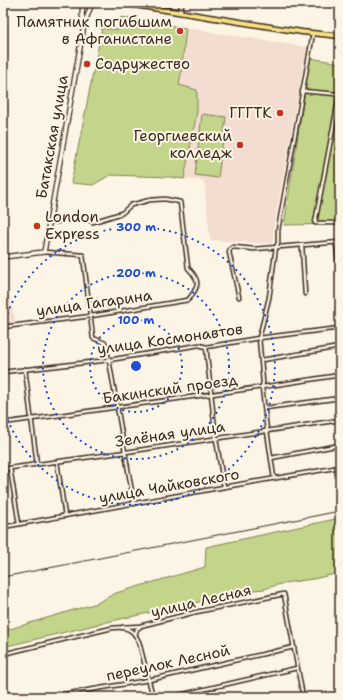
<svg xmlns="http://www.w3.org/2000/svg" width="343" height="700" font-family="'Shantell Sans',sans-serif">
	<style>
		.built { fill: #f3ddd1 }
		.green { fill: #c3d58a; stroke: #7f8054 }
		.lines { fill: none; stroke-linecap: round; stroke-linejoin: round }
		.street-casing { stroke: #3b2a1e; stroke-width: 5.5 }
		.secondary-casing { stroke: #3b2a1e; stroke-width: 6 }
		.primary-casing { stroke: #3b2a1e; stroke-width: 7 }
		.street { stroke: #fcf5e5; stroke-width: 2.5 }
		.secondary { stroke: #fcf5e5; stroke-width: 3.5 }
		.primary { stroke: #f9e181; stroke-width: 4 }
		.rail { stroke: #3b2a1e; stroke-width: 1 }
		.ring { fill: none; stroke: #1d4ed8; stroke-width: 2; stroke-dasharray: 2 4 }
		.poi-dot { fill: #c8321e; stroke: #fcf5e5; stroke-width: 1.5 }
		.labels { text-anchor: middle; stroke-width: 4; stroke-linejoin: round; paint-order: stroke }
		.poi-label { font-size: 15px; fill: #3b2a1e; stroke: #fcf5e5; text-anchor: end }
		.street-label { font-size: 15px; fill: #3b2a1e; stroke: #fcf5e5 }
		.centre { fill: #1d4ed8; stroke: #fcf5e5; stroke-width: 2 }
		.ring-label { font-size: 12px; text-anchor: middle; font-weight: bold; fill: #1d4ed8; stroke: #fcf5e5; stroke-width: 4; stroke-linejoin: round; paint-order: stroke }
	</style>
	<rect width="100%" height="100%" fill="#fcf5e5"/>
	<filter id="ink" filterUnits="userSpaceOnUse"><feTurbulence type="fractalNoise" baseFrequency=".025" numOctaves="2"/><feDisplacementMap in="SourceGraphic" scale="8" xChannelSelector="R" yChannelSelector="G"/><feConvolveMatrix kernelMatrix="1 2 1 2 8 2 1 2 1" color-interpolation-filters="sRGB"/></filter>
	<g filter="url(#ink)">
		<g class="built">
			<path d="M186,28L307,47L274,226L272,244L210,240L204,181L184,179L197,112L175,104L181,74Z"/>
			<path d="M3,272L6,282L16,324L3,325Z"/>
		</g>
		<g class="green">
			<path d="M121,17L186,28L181,74L179,85L197,90V112L184,179L170,177L110,175L93,185L71,183L102,28L119,30Z"/>
			<path d="M310,58L340,63V224L284,225Z"/>
			<path d="M202,114L226,117L218,178L195,175Z"/>
			<path d="M340,518V573L313,579L284,583L264,589L254,590L107,622L3,647V631L97,603L116,593L205,567L206,547Z"/>
		</g>
		<g class="lines">
			<g class="street-casing">
				<g id="street">
					<path d="M302,91L337,94L340,93"/>
					<path d="M340,91L315,223H336L340,220"/>
					<path d="M336,243L340,279"/>
					<path d="M302,246L305,294"/>
					<path d="M44,252L83,255L93,338L105,343L109,360L134,504"/>
					<path d="M239,297L229,252L230,249L233,247L254,249L340,242"/>
					<path d="M3,327L91,316L188,300C199,287 201,281 188,268L180,202L165,199L150,200L131,205L122,213L93,222L84,218L65,219L57,222L50,221"/>
					<path d="M206,347L216,439L224,487"/>
					<path d="M262,360L340,347"/>
					<path d="M25,369L37,464"/>
					<path d="M3,372L109,360L199,345L206,347L259,338L340,328"/>
					<path d="M265,408L340,398"/>
					<path d="M3,423L262,387L340,375"/>
					<path d="M271,458L340,445"/>
					<path d="M57,462L65,516"/>
					<path d="M10,468L19,524"/>
					<path d="M3,469L126,452L340,420"/>
					<path d="M274,478L267,431L262,387L263,382L259,338L269,298L276,247L278,243V230L313,33"/>
					<path d="M3,527L224,487L340,467"/>
					<path d="M122,627L140,626L196,612L284,594L303,697"/>
					<path d="M135,635L137,629L140,627"/>
					<path d="M3,654L112,628C126,626 133,629 139,642L153,697"/>
					<path d="M47,697L149,680L294,647"/>
					<path d="M171,697L297,668"/>
				</g>
			</g>
			<g class="secondary-casing">
				<g id="secondary">
					<path d="M83,3L82,14L84,25"/>
					<path d="M180,12L182,3"/>
					<path d="M3,257L44,252L84,25L92,3"/>
				</g>
			</g>
			<g class="primary-casing">
				<path id="primary" d="M122,3L302,32L340,36"/>
			</g>
			<use href="#street" class="street"/>
			<use href="#secondary" class="secondary"/>
			<use href="#primary" class="primary"/>
			<path class="rail" d="M3,577L340,511"/>
		</g>
	</g>
	<g class="ring">
		<circle cx="136" cy="366" r="46"/>
		<circle cx="136" cy="366" r="93"/>
		<path d="M3 325A139 139 0 1 1 3 407"/>
	</g>
	<g class="poi-dot">
		<circle cx="180" cy="31" r="4"/>
		<circle cx="87" cy="64" r="4"/>
		<circle cx="280" cy="113" r="4"/>
		<circle cx="240" cy="145" r="4"/>
		<circle cx="37" cy="226" r="4"/>
	</g>
	<g class="labels">
		<g class="poi-label">
			<text x="172" y="27">Памятник погибшим<tspan x="172" dy="17">в Афганистане</tspan></text>
			<text x="95" y="69" text-anchor="start">Содружество</text>
			<text x="272" y="118">ГГГТК</text>
			<text x="232" y="141">Георгиевский<tspan x="232" dy="17">колледж</tspan></text>
			<text x="45" y="222" text-anchor="start">London<tspan x="45" dy="17">Express</tspan></text>
		</g>
		<g class="street-label">
			<text transform="translate(52 137) rotate(-80)" y="5">Батакская улица</text>
			<text transform="translate(94 303) rotate(-8)" y="5">улица Гагарина</text>
			<text transform="translate(170 339) rotate(-8)" y="5">улица Космонавтов</text>
			<text transform="translate(170 389) rotate(-8)" y="5">Бакинский проезд</text>
			<text transform="translate(170 434) rotate(-8)" y="5">Зелёная улица</text>
			<text transform="translate(169 486) rotate(-10)" y="5">улица Чайковского</text>
			<text transform="translate(201 601) rotate(-13)" y="5">улица Лесная</text>
			<text transform="translate(168 663) rotate(-12)" y="5">переулок Лесной</text>
		</g>
	</g>
	<circle cx="136" cy="366" r="6" class="centre"/>
	<g class="ring-label">
		<text x="136" y="231">300 m</text>
		<text x="136" y="277">200 m</text>
		<text x="136" y="324">100 m</text>
	</g>
	<rect width="343" height="700" fill="none" stroke="#fcf5e5" stroke-width="16"/>
	<rect x="8" y="8" width="327" height="684" fill="none" stroke="#3b2a1e" stroke-width="1.5" filter="url(#ink)"/>
</svg>
